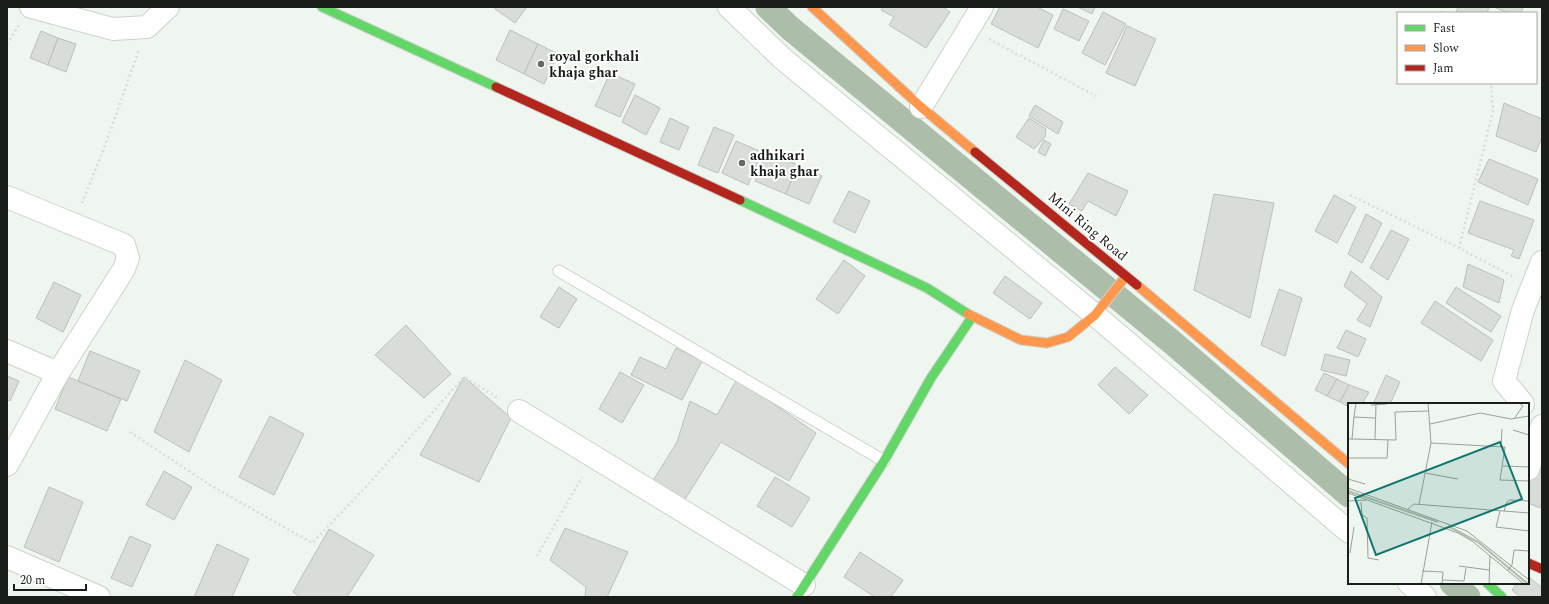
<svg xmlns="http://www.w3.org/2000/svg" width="1549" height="604" font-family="Spectral,serif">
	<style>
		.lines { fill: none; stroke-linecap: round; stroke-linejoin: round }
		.canal { stroke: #acbea9; stroke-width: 25 }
		.building { fill: #d8ddd8; stroke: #bcc0bb }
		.lane-casing { stroke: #cdd2cd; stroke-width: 13 }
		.street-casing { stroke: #cdd2cd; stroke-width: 24 }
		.fast-casing { stroke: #cdd2cd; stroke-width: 11 }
		.slow-casing { stroke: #cdd2cd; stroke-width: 11 }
		.jam-casing { stroke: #cdd2cd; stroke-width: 11 }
		.path { stroke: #dbdcda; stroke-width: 2.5; stroke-dasharray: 2 3; stroke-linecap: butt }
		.lane { stroke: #fdfefd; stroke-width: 11 }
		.street { stroke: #fdfefd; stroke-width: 22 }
		.fast { stroke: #63d668; stroke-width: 9 }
		.slow { stroke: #ff974d; stroke-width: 9 }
		.jam { stroke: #b3261e; stroke-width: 9 }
		.poi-dot { fill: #656965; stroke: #fff; stroke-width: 1.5 }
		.labels { text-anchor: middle; stroke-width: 4; stroke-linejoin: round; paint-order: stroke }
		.poi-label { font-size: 14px; font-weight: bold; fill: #1a1e1a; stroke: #fff; text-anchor: start }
		.street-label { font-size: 14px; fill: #1a1e1a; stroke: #fff }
		.inset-river { fill: none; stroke: #acbea9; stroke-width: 2 }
		.inset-road { fill: none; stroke: #9a9f9a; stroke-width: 1 }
		.view { fill: #0f766e; fill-opacity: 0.15; stroke: #0f766e; stroke-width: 2 }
		.inset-edge { fill: none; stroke: #1a1e1a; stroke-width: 2 }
	</style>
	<rect width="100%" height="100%" fill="#eff5ef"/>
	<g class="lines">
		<g class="canal">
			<path d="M768,7L790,28L1173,343L1349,495"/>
			<path d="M1452,583L1468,597"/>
		</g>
	</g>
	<g class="building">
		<path d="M496,7H527L515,23L495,9Z"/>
		<path d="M883,7H943L950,12L926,48L889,25L894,17L881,10Z"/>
		<path d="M1000,7H1037L1053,15L1038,48L991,24Z"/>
		<path d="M1078,7H1095L1092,14Z"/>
		<path d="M1458,7H1489L1487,13H1456Z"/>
		<path d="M1494,7H1523L1521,13H1508Z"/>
		<path d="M1063,9L1089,21L1079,41L1054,29Z"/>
		<path d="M1103,12L1126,24L1105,65L1082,53Z"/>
		<path d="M1127,26L1156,39L1135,86L1106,73Z"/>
		<path d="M510,30L538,44L524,74L496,60Z"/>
		<path d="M41,31L58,38L48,65L30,58Z"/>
		<path d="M58,38L76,44L66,72L48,65Z"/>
		<path d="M538,44L558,54L544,84L524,74Z"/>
		<path d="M610,73L635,84L620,117L595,106Z"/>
		<path d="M635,95L660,108L646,135L622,122Z"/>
		<path d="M1504,103L1542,119V137L1536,152L1496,136Z"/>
		<path d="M1035,105L1063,122L1058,134L1029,116Z"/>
		<path d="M670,118L689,127L679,150L660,142Z"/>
		<path d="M1029,118L1046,129L1045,137L1034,149L1016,137Z"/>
		<path d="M714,127L734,135L718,173L698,165Z"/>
		<path d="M1044,140L1051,144L1045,156L1038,152Z"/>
		<path d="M736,141L762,152L748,185L722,173Z"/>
		<path d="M767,152L798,165L786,194L755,181Z"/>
		<path d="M1489,159L1538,179L1528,205L1478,182Z"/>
		<path d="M798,165L822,176L809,204L786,194Z"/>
		<path d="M1088,173L1128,191L1116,216L1088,201L1082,211L1069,204Z"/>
		<path d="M849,191L870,201L855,233L833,222Z"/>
		<path d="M1214,194L1274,203L1250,318L1194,290Z"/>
		<path d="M1334,195L1356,207L1337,243L1315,231Z"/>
		<path d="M1480,201L1534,220L1519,259L1511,256L1514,250L1468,233Z"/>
		<path d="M1366,214L1382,223L1362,263L1348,254Z"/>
		<path d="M1391,230L1409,239L1388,280L1370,268Z"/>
		<path d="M844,260L865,276L838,314L816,299Z"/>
		<path d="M1468,264L1504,280L1499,303L1463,287Z"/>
		<path d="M1351,271L1382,297L1370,327L1357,320L1367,304L1344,286Z"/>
		<path d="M1005,276L1042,303L1030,319L993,293Z"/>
		<path d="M54,282L81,295L63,332L36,318Z"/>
		<path d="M559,287L577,299L559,328L540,317Z"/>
		<path d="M1456,287L1501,316L1491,332L1446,303Z"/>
		<path d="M1279,289L1302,298L1285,356L1261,345Z"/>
		<path d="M1435,301L1493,340L1481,361L1421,323Z"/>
		<path d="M406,325L451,374L424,398L375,355Z"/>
		<path d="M1346,330L1366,339L1358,357L1337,348Z"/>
		<path d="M676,348L702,361L682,400L631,375L640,357L666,369Z"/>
		<path d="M90,351L140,371L127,401L78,381Z"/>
		<path d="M1325,354L1350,360L1346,376L1321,370Z"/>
		<path d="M185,360L222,380L189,452L154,432Z"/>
		<path d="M1115,367L1148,395L1129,414L1098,385Z"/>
		<path d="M620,372L644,385L622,423L599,409Z"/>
		<path d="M1324,373L1337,379L1327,396L1315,390Z"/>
		<path d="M1386,375L1400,382L1390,404H1378L1374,402Z"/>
		<path d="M7,376L19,381L10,401L7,400Z"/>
		<path d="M68,377L121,399L107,431L55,409Z"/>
		<path d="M464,377L511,418L479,482L420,455Z"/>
		<path d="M737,379L816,433L789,481L721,442L684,501L651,484L677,442L690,401L717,415Z"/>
		<path d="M1337,379L1349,385L1340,402L1327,396Z"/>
		<path d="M1349,385L1369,392L1362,404H1349V407L1340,402Z"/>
		<path d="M270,416L304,434L274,495L239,477Z"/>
		<path d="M1542,461V503L1540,508L1528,503V484Z"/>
		<path d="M164,471L192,487L174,520L146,505Z"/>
		<path d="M775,477L810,498L792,527L757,506Z"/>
		<path d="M49,487L83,502L59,562L24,547Z"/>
		<path d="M565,528L628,552L607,597H585L586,587L550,560Z"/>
		<path d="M329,529L374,555L347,597H300L293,592Z"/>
		<path d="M130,536L151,545L132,587L111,578Z"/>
		<path d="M217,544L249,559L232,597H194Z"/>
		<path d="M860,552L903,580L891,597H875L844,577Z"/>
		<path d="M1528,576L1542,588V597H1520L1512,590L1517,583H1528Z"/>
	</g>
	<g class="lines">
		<g class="lane-casing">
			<path id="lane" d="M559,271L884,461"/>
		</g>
		<g class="street-casing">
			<g id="street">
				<path d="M31,7L113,29L147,27L168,7"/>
				<path d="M729,7L783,59L1095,315L1349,532"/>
				<path d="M921,107L982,7"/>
				<path d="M7,197L124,245L128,258L124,269L58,373L7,465"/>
				<path d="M7,351L58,373"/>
				<path d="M1523,404L1504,381L1523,310L1542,262"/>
				<path d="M519,411L804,585"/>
				<path d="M1528,469L1542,426"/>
				<path d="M7,557L99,597"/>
				<path d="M1409,583L1425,597"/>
			</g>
		</g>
		<g class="fast-casing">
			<g id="fast">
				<path d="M322,7L496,87"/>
				<path d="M740,200L927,288L968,314"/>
				<path d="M1487,583L1502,597"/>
				<path d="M797,597L884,461L931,378L972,317"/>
			</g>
		</g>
		<g class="slow-casing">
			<g id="slow">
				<path d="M812,7L921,107L975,152"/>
				<path d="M1137,285L1349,464"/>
				<path d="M968,314L1021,340L1047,343L1068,337L1095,315L1126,276"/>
			</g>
		</g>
		<g class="jam-casing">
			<g id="jam">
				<path d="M496,87L740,200"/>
				<path d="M975,152L1137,285"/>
				<path d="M1528,563L1542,569"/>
			</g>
		</g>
		<g class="path">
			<path d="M1441,13L1442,7"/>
			<path d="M989,39L1096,96"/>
			<path d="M7,44L19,25"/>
			<path d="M1487,83L1491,85L1493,111L1459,248L1512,276"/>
			<path d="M1350,195L1459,248"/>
			<path d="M82,203L104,148L139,50"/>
			<path d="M130,432L210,485L312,543L363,490L464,377L500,399"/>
			<path d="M537,556L582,477"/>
		</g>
		<use href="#lane" class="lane"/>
		<use href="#street" class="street"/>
		<use href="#fast" class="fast"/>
		<use href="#slow" class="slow"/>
		<use href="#jam" class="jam"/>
	</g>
	<g class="poi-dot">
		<circle cx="541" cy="64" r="4"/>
		<circle cx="742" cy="163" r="4"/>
	</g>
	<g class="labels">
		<g class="poi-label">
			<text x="549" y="61">royal gorkhali<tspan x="549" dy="16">khaja ghar</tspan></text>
			<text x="750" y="160">adhikari<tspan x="750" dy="16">khaja ghar</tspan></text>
		</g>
		<g class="street-label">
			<text transform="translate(1088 226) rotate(40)" y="5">Mini Ring Road</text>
		</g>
	</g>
	<g transform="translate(1348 403)">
		<rect width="181" height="181" fill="#eff5ef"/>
		<path class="inset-river" d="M0,88L90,119M100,123L130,139L180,181"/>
		<path class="inset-road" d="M23,2L39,1M6,14L8,0M166,16L175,3L171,0M82,21L132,10L163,16L181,13M165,27L181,32M0,36H4L6,14L27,15M4,36L48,37L47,9L81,8M27,37L28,1M83,40L157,44L152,77L181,78M153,44L154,26M0,55H39L40,37M155,63L181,64M77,70L110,76M0,76L17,81M0,85L119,128L181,177M0,90L110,130L124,138L176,181M0,98L19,97M13,99L14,112L19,115L20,155L31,157M71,101L83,40L80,0M60,106L66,101L181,110M152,108L148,124L181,128M156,108L159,99L162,97L181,98M2,150L6,124M111,163L141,167M160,167L164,162L166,147L181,148M74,168L95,169L94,181M95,177L116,178L118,165M73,181L84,119M141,181L142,153"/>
		<path class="view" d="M152,39L174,96L28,152L7,95Z"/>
		<rect width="181" height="181" class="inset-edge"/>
	</g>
	<rect width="1549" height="604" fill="none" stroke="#1a1e1a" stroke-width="16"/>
	<rect x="1397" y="12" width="140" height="72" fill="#ffffff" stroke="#a3a5a3"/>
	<rect x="1405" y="25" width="20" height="6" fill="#63d668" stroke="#a3a5a3"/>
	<text x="1433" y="32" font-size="12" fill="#1a1e1a">Fast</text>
	<rect x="1405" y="45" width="20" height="6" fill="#ff974d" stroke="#a3a5a3"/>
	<text x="1433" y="52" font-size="12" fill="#1a1e1a">Slow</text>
	<rect x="1405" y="65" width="20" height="6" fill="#b3261e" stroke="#a3a5a3"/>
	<text x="1433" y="72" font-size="12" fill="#1a1e1a">Jam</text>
	<path d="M14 584v6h72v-6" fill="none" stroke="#1a1e1a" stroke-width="2"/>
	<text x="20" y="584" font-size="12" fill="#1a1e1a" stroke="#ffffff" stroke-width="3" paint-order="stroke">20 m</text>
</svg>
